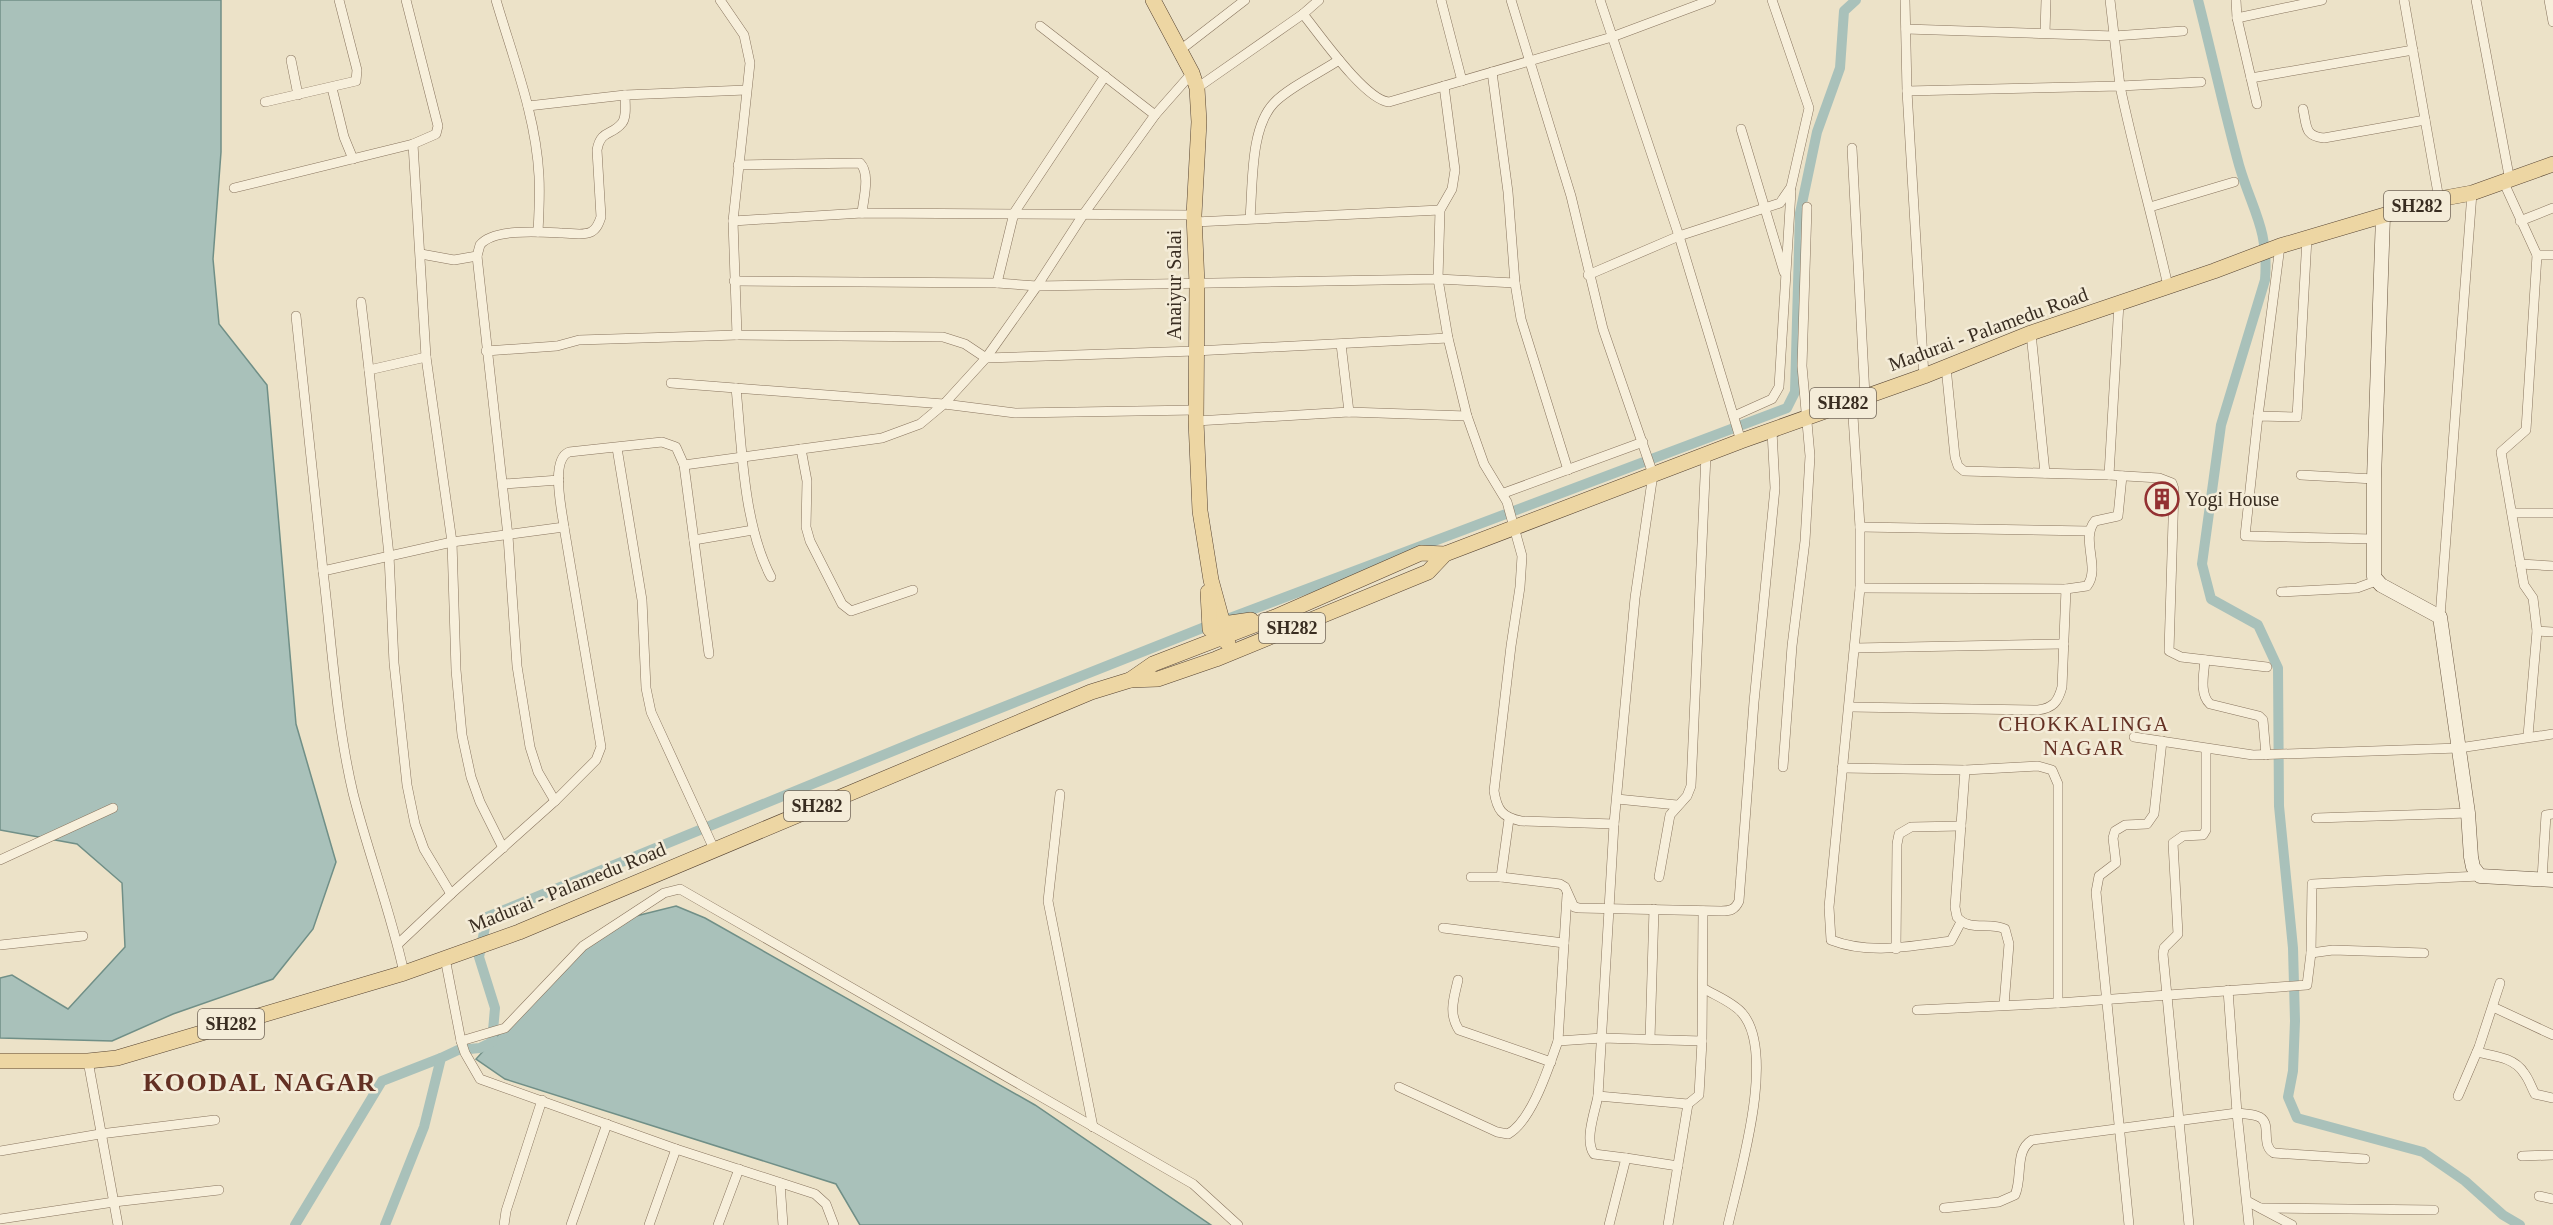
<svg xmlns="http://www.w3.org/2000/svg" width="2553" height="1225" font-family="'Times New Roman',serif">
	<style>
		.water { fill: #a9c1ba; stroke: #708f87; stroke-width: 1.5 }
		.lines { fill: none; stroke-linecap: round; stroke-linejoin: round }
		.canal { stroke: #a9c1ba; stroke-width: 10 }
		.minor-casing { stroke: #88745e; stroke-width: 10 }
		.secondary-casing { stroke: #6a5641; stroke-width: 15 }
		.primary-casing { stroke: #564332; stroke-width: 16 }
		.minor { stroke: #f7efdb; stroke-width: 9 }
		.secondary { stroke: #f7efdb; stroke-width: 14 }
		.primary { stroke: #edd6a3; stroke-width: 15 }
		.labels { text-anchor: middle; stroke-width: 5; stroke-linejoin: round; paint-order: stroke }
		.shield { fill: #f4ecd8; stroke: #716658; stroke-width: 1.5 }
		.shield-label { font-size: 18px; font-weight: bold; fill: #392d21 }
		.street-label { font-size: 20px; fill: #392d21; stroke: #f4ecd8 }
		.poi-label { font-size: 20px; fill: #392d21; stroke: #f4ecd8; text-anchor: start }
		.neighbourhood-label { font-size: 21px; letter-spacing: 1.5px; fill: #633023; stroke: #f4ecd8 }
		.district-label { font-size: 26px; font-weight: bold; letter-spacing: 1.5px; fill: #633023; stroke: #f4ecd8 }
	</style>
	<rect width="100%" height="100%" fill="#ece2c8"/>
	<g class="water">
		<path d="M0,0H221V152L213,259L219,324L267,385L296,724L336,862L313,929L273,979L173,1014L112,1041L0,1038V978L12,975L68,1009L125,947L122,883L77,844L0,830Z"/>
		<path d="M676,906L705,918L1035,1105L1211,1225H860L836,1184L505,1079L476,1059L575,951L628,918Z"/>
	</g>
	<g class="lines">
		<g class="canal">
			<path d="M2198,0C2212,55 2224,110 2239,165C2252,210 2269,229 2265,280L2221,425L2202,564L2211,599L2258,625L2278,668L2279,806L2293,948L2295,1021L2293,1071L2288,1097L2297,1118L2423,1152L2465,1181L2503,1215L2520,1225"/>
			<path d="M1230,618L1787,408L1795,392L1800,213L1817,132L1840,68L1844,11L1856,0"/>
			<path d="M295,1225L382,1081L441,1058"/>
			<path d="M385,1225L424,1127L441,1058L458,1050L480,1048L492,1042L495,1008L479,957L487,917L920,740L1215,623"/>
		</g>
		<g class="minor-casing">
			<g id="minor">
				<path d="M406,0L438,126L436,134L413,144"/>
				<path d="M496,0C513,58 536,116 539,176C540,195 539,214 538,232"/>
				<path d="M720,0L744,35L750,63L733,221L737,335L943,337L965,344L986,358L1195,351L1448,338"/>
				<path d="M1441,0L1462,81"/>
				<path d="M1511,0L1571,196L1603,329L1653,474L1635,598L1614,824L1598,1096C1595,1112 1584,1140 1594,1154L1626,1158L1609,1225"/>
				<path d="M1600,0L1679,236L1741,441"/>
				<path d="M1905,0L1907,91L2120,86C2134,153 2153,219 2168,286"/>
				<path d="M2110,0L2120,86L2201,82"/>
				<path d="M2236,0L2237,18L2257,104"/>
				<path d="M2404,0L2439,199"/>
				<path d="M2476,0L2510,181"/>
				<path d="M2549,0L2553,22"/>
				<path d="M1303,14L1319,0"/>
				<path d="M2237,18L2322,0"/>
				<path d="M1040,26L1155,115"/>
				<path d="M1906,29L2114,36L2183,31"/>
				<path d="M2045,33L2046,0"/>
				<path d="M1179,51L1245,0"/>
				<path d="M291,60L298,95"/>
				<path d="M1492,72L1508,192L1515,283L1521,319L1568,470"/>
				<path d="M2251,78L2413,50"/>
				<path d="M1444,86L1455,170L1452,189L1440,210L1438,279L1448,338L1467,416L1484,464L1507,502L1522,556L1520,587L1511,646L1494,791C1497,810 1502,817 1521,821L1614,824"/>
				<path d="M332,88L344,137L353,159"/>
				<path d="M1197,88L1303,14C1320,35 1365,100 1389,102L1612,37L1711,0"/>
				<path d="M1907,91L1924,376"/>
				<path d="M265,102L356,81L357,70L339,0"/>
				<path d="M528,106L625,95"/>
				<path d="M2303,109C2307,126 2304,136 2324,138L2425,120"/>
				<path d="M1741,129L1784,272"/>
				<path d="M1852,148L1865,396"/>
				<path d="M738,165L860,163C871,174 863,200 862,213"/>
				<path d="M2504,183L2537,255"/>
				<path d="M234,188L413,144L426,357L452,542L456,670L462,735L471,777L480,802L503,848"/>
				<path d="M2150,207L2234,182"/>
				<path d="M1250,218C1253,184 1250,128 1274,103C1288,88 1321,72 1339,60"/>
				<path d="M733,221L862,213L1194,215"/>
				<path d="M2520,221L2553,208"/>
				<path d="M1195,222L1440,210"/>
				<path d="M2307,238L2297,417L2258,416L2245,536L2373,539"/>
				<path d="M421,254L454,260L477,256"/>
				<path d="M1588,275L1679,236L1780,203L1791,187L1809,108L1772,0"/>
				<path d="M734,281L997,283L1037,286L1438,279L1515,283"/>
				<path d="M997,283L1014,213L1105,76"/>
				<path d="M361,302L369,370"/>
				<path d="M2119,303L2109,475L2159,478L2172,483L2174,489L2169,651L2181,657L2267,667"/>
				<path d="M296,316L323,571"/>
				<path d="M2031,333L2045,473"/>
				<path d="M1341,344L1349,412"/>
				<path d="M486,351L557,346L579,340L737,335"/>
				<path d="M426,357L369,370L389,555L394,663L407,785L415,824L424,849L451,894"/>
				<path d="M1946,367L1955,457L1958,466L1964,471L2109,475"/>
				<path d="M671,383L944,404L986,358L1037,286L1083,215L1155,115L1192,73"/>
				<path d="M736,388C742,447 743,524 771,577"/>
				<path d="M1852,400L1860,527V588L1829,907L1831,940C1870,955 1910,946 1951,941L1961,922"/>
				<path d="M1734,416L1772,399L1779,387L1791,191"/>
				<path d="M2258,416L2280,246"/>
				<path d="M1196,421L1349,412L1467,416"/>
				<path d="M617,448L642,600L646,688L651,712L714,849"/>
				<path d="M801,449L807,481L806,527L810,541L842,604L851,611L913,590"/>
				<path d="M684,465L709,654"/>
				<path d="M2301,475L2374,479"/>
				<path d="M503,484L559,480"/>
				<path d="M1504,493L1643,442"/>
				<path d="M2512,513H2553"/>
				<path d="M1860,527L2089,531"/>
				<path d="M694,540L753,530"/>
				<path d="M2520,564L2553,566"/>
				<path d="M1860,588L2066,589L2087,586C2101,568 2080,539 2095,521L2118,516L2122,476"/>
				<path d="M2281,592L2357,588L2376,581"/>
				<path d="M2440,617L2472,193"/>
				<path d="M2537,631L2553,632"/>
				<path d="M1855,648L2064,644"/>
				<path d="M2205,660C2204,673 2199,694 2210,704L2259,716L2263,720L2266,755"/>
				<path d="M1850,707L2038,710C2053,708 2058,702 2062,687L2066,589"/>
				<path d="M2528,736L2537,631L2533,598L2524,585L2501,452L2526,430L2537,255H2553"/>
				<path d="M2134,737L2253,755L2459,748L2553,734"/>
				<path d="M1783,767L1792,646L1805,541L1810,456L1802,366L1807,207"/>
				<path d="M1842,768L1965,770L2038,766L2052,770L2058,784V1003"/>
				<path d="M1965,770L1955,907L1957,917C1969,932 1990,921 2005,929L2009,944L2004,1005"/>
				<path d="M1060,794L1048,901L1093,1127"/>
				<path d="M1617,799L1677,805"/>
				<path d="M555,801L596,760L601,747L564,527"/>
				<path d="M2316,818L2468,813"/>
				<path d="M0,860L113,808"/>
				<path d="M1471,877H1501L1560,884L1565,887L1574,907L1579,908L1721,911C1730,911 1735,910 1739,901L1754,702L1775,488L1772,431"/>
				<path d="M1501,877L1509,819"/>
				<path d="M1659,877L1670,815L1687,796L1691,786L1706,455"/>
				<path d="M2542,879L2546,815L2553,814"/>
				<path d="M1443,928L1564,943"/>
				<path d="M398,944L451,894L555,801L538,772L530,747L517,666L508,536L477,256L480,245C493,228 542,232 562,233C571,233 583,236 591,232C597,229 599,223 601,217L597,150C601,129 612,136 622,123C627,117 625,103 625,95L746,90"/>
				<path d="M0,945L83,936"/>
				<path d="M1896,949L1897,844L1899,834L1911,827L1961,826"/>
				<path d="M2311,953L2333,950L2424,953"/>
				<path d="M445,958L461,1041L465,1053L480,1079L676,1149L815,1194L826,1204L834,1225"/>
				<path d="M404,973C391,912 368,853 353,793C336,721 332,644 323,571L452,542L564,527C562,510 550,460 569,452L662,442L676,447L684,465L882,438L920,424L944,404L1015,413L1196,410"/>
				<path d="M1458,980C1454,998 1448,1013 1459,1030L1551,1062"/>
				<path d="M1703,988C1714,995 1733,1002 1742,1013C1777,1053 1739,1176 1728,1225"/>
				<path d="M2228,990L2237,1113L2249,1225"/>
				<path d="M2493,1007L2553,1035"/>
				<path d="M1917,1010L2058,1003L2307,985L2311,953L2312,884L2480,876"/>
				<path d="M1650,1039L1654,909"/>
				<path d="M461,1041L505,1028L583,946L664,893L680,889L1193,1184L1238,1225"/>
				<path d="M1558,1041L1602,1038L1702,1041"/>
				<path d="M2477,1052C2493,1056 2514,1057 2524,1073C2529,1079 2531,1087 2535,1094L2553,1098"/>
				<path d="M88,1061L118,1225"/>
				<path d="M1399,1087L1497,1132L1508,1134C1532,1121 1549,1066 1558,1041L1567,895"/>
				<path d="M1598,1096L1688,1104L1699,1095L1702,1041L1703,911"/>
				<path d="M2458,1096L2479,1047L2500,983"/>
				<path d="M0,1151L100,1134L215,1120"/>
				<path d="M2522,1156L2553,1155"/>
				<path d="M1626,1158L1678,1166"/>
				<path d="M780,1183L783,1225"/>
				<path d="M2539,1196L2553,1199"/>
				<path d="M2247,1201L2292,1225"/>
				<path d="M1944,1208L1999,1202L2015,1195C2023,1177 2014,1151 2032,1140L2237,1113C2243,1114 2251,1114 2257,1116C2274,1121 2259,1145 2274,1153L2365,1159"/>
				<path d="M2261,1208L2434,1210"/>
				<path d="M0,1219L114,1202L219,1190"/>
				<path d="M504,1225L506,1211L542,1100"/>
				<path d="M571,1225L607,1124"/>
				<path d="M649,1225L676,1149"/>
				<path d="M718,1225L739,1169"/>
				<path d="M1668,1225L1688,1104"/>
				<path d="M2129,1225L2096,892L2099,876L2116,863L2113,838L2115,831L2125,825L2147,824L2154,814L2162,741"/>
				<path d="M2189,1225L2163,954L2164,948L2178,934L2173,843L2183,836L2203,835L2206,830V749"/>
			</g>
		</g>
		<g class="secondary-casing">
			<path id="secondary" d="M2383,216L2374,479V577L2381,585L2440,617L2468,813L2471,857L2473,867L2480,876L2553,880"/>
		</g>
		<g class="primary-casing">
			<g id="primary">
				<path d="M1153,0L1192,73L1197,88L1199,122L1194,215L1197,284L1196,421L1200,511L1211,580L1223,624L1251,620"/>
				<path d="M1208,592L1210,629L1228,643"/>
				<path d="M1130,680L1153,664L1275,617L1421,553L1445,554L1741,441L1924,376L2031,333L2214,271L2280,246L2439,199L2472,193L2553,164"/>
				<path d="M0,1061H88L117,1058L404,973L519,932L1091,692L1130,680L1158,679L1216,659L1428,572L1445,554"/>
			</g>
		</g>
		<use href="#minor" class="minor"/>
		<use href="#secondary" class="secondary"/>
		<use href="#primary" class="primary"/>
	</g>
	<defs>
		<g id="building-ring" transform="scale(1.725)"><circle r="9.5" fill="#f4ecd8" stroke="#933132" stroke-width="1.5"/><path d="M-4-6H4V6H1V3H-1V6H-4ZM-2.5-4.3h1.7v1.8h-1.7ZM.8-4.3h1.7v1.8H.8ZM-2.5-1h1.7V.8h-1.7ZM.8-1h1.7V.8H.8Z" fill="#933132"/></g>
	</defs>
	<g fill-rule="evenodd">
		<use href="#building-ring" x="2162" y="499"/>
	</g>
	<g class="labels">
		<g class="shield">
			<rect x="2384" y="191" width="66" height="30" rx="4.5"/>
			<rect x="1810" y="388" width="66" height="30" rx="4.5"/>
			<rect x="1259" y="613" width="66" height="30" rx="4.5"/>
			<rect x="784" y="791" width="66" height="30" rx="4.5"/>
			<rect x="198" y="1009" width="66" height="30" rx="4.5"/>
		</g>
		<g class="shield-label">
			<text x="2417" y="212">SH282</text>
			<text x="1843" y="409">SH282</text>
			<text x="1292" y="634">SH282</text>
			<text x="817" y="812">SH282</text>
			<text x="231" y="1030">SH282</text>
		</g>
		<g class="street-label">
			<text transform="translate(1174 285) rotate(-90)" y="7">Anaiyur Salai</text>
			<text transform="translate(1988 329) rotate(-20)" y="7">Madurai - Palamedu Road</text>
			<text transform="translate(567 887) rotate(-22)" y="7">Madurai - Palamedu Road</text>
		</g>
		<g class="poi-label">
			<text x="2185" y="506">Yogi House</text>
		</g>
		<g class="neighbourhood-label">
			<text x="2084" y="731">CHOKKALINGA<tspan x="2084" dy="24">NAGAR</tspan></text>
		</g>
		<g class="district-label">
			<text x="260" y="1091">KOODAL NAGAR</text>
		</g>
	</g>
</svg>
